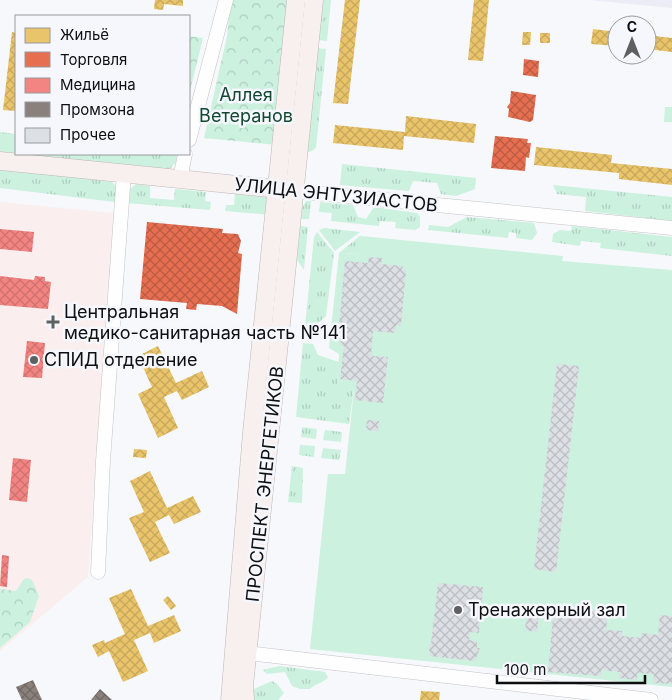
<svg xmlns="http://www.w3.org/2000/svg" width="672" height="700" font-family="Inter,sans-serif">
	<style>
		.education { fill: #ececf7 }
		.medical { fill: #faefee }
		.grass { fill: url(#grass-tufts) }
		.forest { fill: url(#forest-crowns) }
		.pitch { fill: #ccf1df }
		.homes { fill: url(#homes-cross-hatch) }
		.shops { fill: url(#shops-cross-hatch) }
		.health { fill: url(#health-cross-hatch) }
		.industry { fill: url(#industry-cross-hatch) }
		.building { fill: url(#building-cross-hatch) }
		.lines { fill: none; stroke-linecap: round; stroke-linejoin: round }
		.minor-casing { stroke: #c3c4c7; stroke-width: 15 }
		.major-casing { stroke: #c0b6b5; stroke-width: 19 }
		.minor { stroke: #fefefe; stroke-width: 14 }
		.major { stroke: #f7f0ef; stroke-width: 18 }
		.poi-dot { fill: #5f6062; stroke: #f5f7fc; stroke-width: 2 }
		.labels { text-anchor: middle; stroke-width: 5; stroke-linejoin: round; paint-order: stroke }
		.park-label { font-size: 18px; fill: #124730; stroke: #f5f7fc }
		.street-label { font-size: 18px; fill: #0d0e10; stroke: #f5f7fc }
		.poi-label { font-size: 18px; fill: #0d0e10; stroke: #f5f7fc; text-anchor: start }
	</style>
	<defs>
		<pattern id="grass-tufts" width="24" height="20" patternUnits="userSpaceOnUse" patternTransform="scale(1.25)"><rect width="24" height="20" fill="#ccf1df"/><path d="M3 7l-1-3M5 7V3M7 7l1-3M15 17l-1-3M17 17v-4M19 17l1-3" fill="none" stroke="#aecdbe"/></pattern>
		<pattern id="forest-crowns" width="20" height="18" patternUnits="userSpaceOnUse" patternTransform="scale(1.25)"><rect width="20" height="18" fill="#ccf1df"/><path d="M2 6a3 3 0 1 1 6 0M12 15a3 3 0 1 1 6 0" fill="none" stroke="#aecdbe"/></pattern>
		<pattern id="homes-cross-hatch" width="8" height="8" patternUnits="userSpaceOnUse" patternTransform="scale(1.25)"><rect width="8" height="8" fill="#e9c46a"/><path d="M0 0l8 8M0 8l8-8" fill="none" stroke="#c7a75b"/></pattern>
		<pattern id="shops-cross-hatch" width="8" height="8" patternUnits="userSpaceOnUse" patternTransform="scale(1.25)"><rect width="8" height="8" fill="#e76f51"/><path d="M0 0l8 8M0 8l8-8" fill="none" stroke="#ba5a42"/></pattern>
		<pattern id="health-cross-hatch" width="8" height="8" patternUnits="userSpaceOnUse" patternTransform="scale(1.25)"><rect width="8" height="8" fill="#f28482"/><path d="M0 0l8 8M0 8l8-8" fill="none" stroke="#ce716f"/></pattern>
		<pattern id="industry-cross-hatch" width="8" height="8" patternUnits="userSpaceOnUse" patternTransform="scale(1.25)"><rect width="8" height="8" fill="#8a817c"/><path d="M0 0l8 8M0 8l8-8" fill="none" stroke="#6f6864"/></pattern>
		<pattern id="building-cross-hatch" width="8" height="8" patternUnits="userSpaceOnUse" patternTransform="scale(1.25)"><rect width="8" height="8" fill="#dcdfe4"/><path d="M0 0l8 8M0 8l8-8" fill="none" stroke="#bcbec3"/></pattern>
	</defs>
	<rect width="100%" height="100%" fill="#f6f8fb"/>
	<path class="education" d="M589,0H672V8Z"/>
	<path class="medical" d="M0,202L114,213L88,577L0,651Z"/>
	<g class="grass">
		<path d="M322,0H331L327,41L318,40Z"/>
		<path d="M317,48L326,49L316,148L310,152H307Z"/>
		<path d="M0,132L16,134V154H177L176,162L169,170L0,153Z"/>
		<path d="M342,164L476,178L475,189L456,196L441,194L437,183L413,181L409,191L340,185Z"/>
		<path d="M0,168L112,182L117,187L115,202L0,188Z"/>
		<path d="M136,184L150,186V198L174,200L175,189L206,192L205,201L211,202L210,210L127,203L129,190Z"/>
		<path d="M553,185L672,197V221L585,211L586,197L557,194Z"/>
		<path d="M235,194L266,197L269,199L270,215L225,211L226,205H234Z"/>
		<path d="M306,201H311L309,219H301L302,208Z"/>
		<path d="M320,202L353,205L358,217L366,219L374,207L417,213L420,217V227L415,230L395,228L396,222L380,221L379,226L331,221L332,213L319,212Z"/>
		<path d="M467,217L534,223L537,233L532,240L516,238V233L509,232L508,238L428,230L429,225L448,227Z"/>
		<path d="M300,226L308,227L304,270L297,260Z"/>
		<path d="M572,226L672,237V256L600,248L601,243L581,241L580,246L552,242L553,234L560,230L571,231Z"/>
		<path d="M324,228L360,232L335,251L319,230Z"/>
		<path d="M317,232L334,253L326,316L314,327L305,326L314,237Z"/>
		<path d="M361,235L360,254L339,253Z"/>
		<path d="M303,343L313,344L318,355L339,362L337,387L354,388L349,424L296,417Z"/>
		<path d="M302,427L317,429L316,439L301,437Z"/>
		<path d="M325,430L342,432L341,442L323,440Z"/>
		<path d="M300,445L315,446L314,457L299,455Z"/>
		<path d="M323,448L341,450L339,460L321,458Z"/>
		<path d="M292,466L303,468L302,503L288,502Z"/>
		<path d="M279,666L325,672L328,677C324,683 316,683 310,689H300L292,686L285,672L267,674L263,670Z"/>
		<path d="M272,681L277,684L284,693L278,700H253L254,689Z"/>
	</g>
	<g class="forest">
		<path d="M231,0H291L277,145L204,138L227,36Z"/>
		<path d="M189,36L203,38L189,95Z"/>
		<path d="M28,578L32,580L39,596L30,622L0,648V589L16,591L24,579Z"/>
	</g>
	<g class="pitch">
		<path d="M665,107H672V122H664Z"/>
		<path d="M361,236L563,256L562,261L672,270V687L310,649L328,474H345L354,389L337,387L339,354L329,348L339,253L359,254Z"/>
	</g>
	<g class="homes">
		<path d="M155,0H183V6L164,4L163,10L154,9Z"/>
		<path d="M345,0H360L348,104L333,103Z"/>
		<path d="M474,0H489L483,61L468,60Z"/>
		<path d="M593,29L617,32V46L591,44Z"/>
		<path d="M12,32L16,33V111L3,110Z"/>
		<path d="M523,32H531L530,45H522Z"/>
		<rect x="540" y="33" width="10" height="10"/>
		<path d="M647,35L672,38V52L647,49Z"/>
		<path d="M406,116L476,124L474,143L404,136L403,150L333,143L335,125L405,132Z"/>
		<path d="M536,147L612,155L611,163L672,169V185L619,179V173L534,165Z"/>
		<path d="M158,346L176,383L202,371L209,387L182,400L177,391L164,397L178,428L158,438L138,394L152,387L138,356Z"/>
		<path d="M134,449L147,450L146,458L133,457Z"/>
		<path d="M150,471L167,508L193,496L201,512L174,524L169,515L155,522L170,553L150,562L129,518L144,512L130,481Z"/>
		<path d="M131,589L148,626L174,615L181,631L154,643L150,633L134,640L148,671L123,682L109,651L98,657L92,645L104,640L105,643L125,634L109,598Z"/>
		<path d="M168,596L176,606L171,610L163,600Z"/>
		<path d="M421,691L440,692L439,700H420Z"/>
	</g>
	<g class="shops">
		<path d="M524,59L539,61L538,77L523,75Z"/>
		<path d="M511,91L536,95L533,120L530,122L508,117L509,109L507,107L510,103Z"/>
		<path d="M495,136L528,139L527,143H531L529,158L526,157L525,171L491,168Z"/>
		<path d="M147,222L223,229L222,233L238,234L241,241L238,253L242,254L237,314L222,306L197,304L196,310L186,309L187,303L140,299Z"/>
	</g>
	<g class="health">
		<path d="M0,229L34,232L32,252L0,249Z"/>
		<path d="M0,276L34,280L35,276L45,277V281L51,282L48,309L0,305Z"/>
		<path d="M27,341L45,343L42,378L23,377Z"/>
		<path d="M13,458L31,460L27,502L9,500Z"/>
		<path d="M2,555L9,556L7,587L0,586Z"/>
	</g>
	<g class="industry">
		<path d="M33,680L42,700H22L16,687Z"/>
		<path d="M100,689L112,700H91Z"/>
	</g>
	<g class="building">
		<path d="M369,257L382,258L381,264L403,266L402,269L406,270L401,326L396,325L395,333L373,331L371,356L388,357L383,403L355,400L357,381L340,379L344,346L340,345L341,327H339L345,261L368,263Z"/>
		<path d="M557,364L579,366L556,572L534,569Z"/>
		<path d="M367,420L379,421L378,431L366,430Z"/>
		<path d="M438,583L483,587L479,633L470,632L469,640L477,642V648H480L475,661L430,656L429,643L431,644Z"/>
		<path d="M554,606L608,611L606,630L622,631V636L641,638V633L658,635L660,615L672,616V684L653,683L654,674L637,673V680L619,678L620,672L601,670V676L548,672Z"/>
		<path d="M527,611L539,612L537,632L525,630Z"/>
	</g>
	<g class="lines">
		<g class="minor-casing">
			<g id="minor">
				<path d="M189,140L226,0"/>
				<path d="M180,179L185,154"/>
				<path d="M294,191L672,228"/>
				<path d="M98,572L103,461L124,173"/>
				<path d="M248,653L651,700"/>
			</g>
		</g>
		<g class="major-casing">
			<g id="major">
				<path d="M0,161L288,190"/>
				<path d="M230,700L252,432L296,0"/>
				<path d="M245,700L244,686L314,0"/>
			</g>
		</g>
		<use href="#minor" class="minor"/>
		<use href="#major" class="major"/>
	</g>
	<g class="poi-dot">
		<path d="M50.5 314.5h5v5h5v5h-5v5h-5v-5h-5v-5h5z"/>
		<circle cx="34" cy="360" r="5"/>
		<circle cx="458" cy="610" r="5"/>
	</g>
	<g class="labels">
		<g class="park-label">
			<text x="246" y="101">Аллея<tspan x="246" dy="21">Ветеранов</tspan></text>
		</g>
		<g class="street-label">
			<text transform="translate(336 195) rotate(6)" y="6">УЛИЦА ЭНТУЗИАСТОВ</text>
			<text transform="translate(265 484) rotate(-84)" y="6">ПРОСПЕКТ ЭНЕРГЕТИКОВ</text>
		</g>
		<g class="poi-label">
			<text x="64" y="318">Центральная<tspan x="64" dy="21">медико-санитарная часть №141</tspan></text>
			<text x="44" y="366">СПИД отделение</text>
			<text x="468" y="616">Тренажерный зал</text>
		</g>
	</g>
	<rect x="15" y="15" width="175" height="140" fill="#f5f7fc" stroke="#989a9e"/>
	<rect x="25" y="28" width="25" height="15" fill="#e9c46a" stroke="#989a9e"/>
	<text x="60" y="40" font-size="15" fill="#0d0e10">Жильё</text>
	<rect x="25" y="52" width="25" height="15" fill="#e76f51" stroke="#989a9e"/>
	<text x="60" y="65" font-size="15" fill="#0d0e10">Торговля</text>
	<rect x="25" y="78" width="25" height="15" fill="#f28482" stroke="#989a9e"/>
	<text x="60" y="90" font-size="15" fill="#0d0e10">Медицина</text>
	<rect x="25" y="102" width="25" height="15" fill="#8a817c" stroke="#989a9e"/>
	<text x="60" y="115" font-size="15" fill="#0d0e10">Промзона</text>
	<rect x="25" y="128" width="25" height="15" fill="#dcdfe4" stroke="#989a9e"/>
	<text x="60" y="140" font-size="15" fill="#0d0e10">Прочее</text>
	<g transform="translate(632 40)"><circle r="24" fill="#f5f7fc" stroke="#989a9e"/>
	<path d="M0-4L9 19L0 12L-9 19Z" fill="#5f6062"/>
	<text y="-8" font-size="14" font-weight="bold" text-anchor="middle" fill="#0d0e10">С</text>
	</g>
	<path d="M497 675v8h148v-8" fill="none" stroke="#0d0e10" stroke-width="2.5"/>
	<text x="504" y="675" font-size="15" fill="#0d0e10" stroke="#f5f7fc" stroke-width="4" paint-order="stroke">100 m</text>
</svg>
